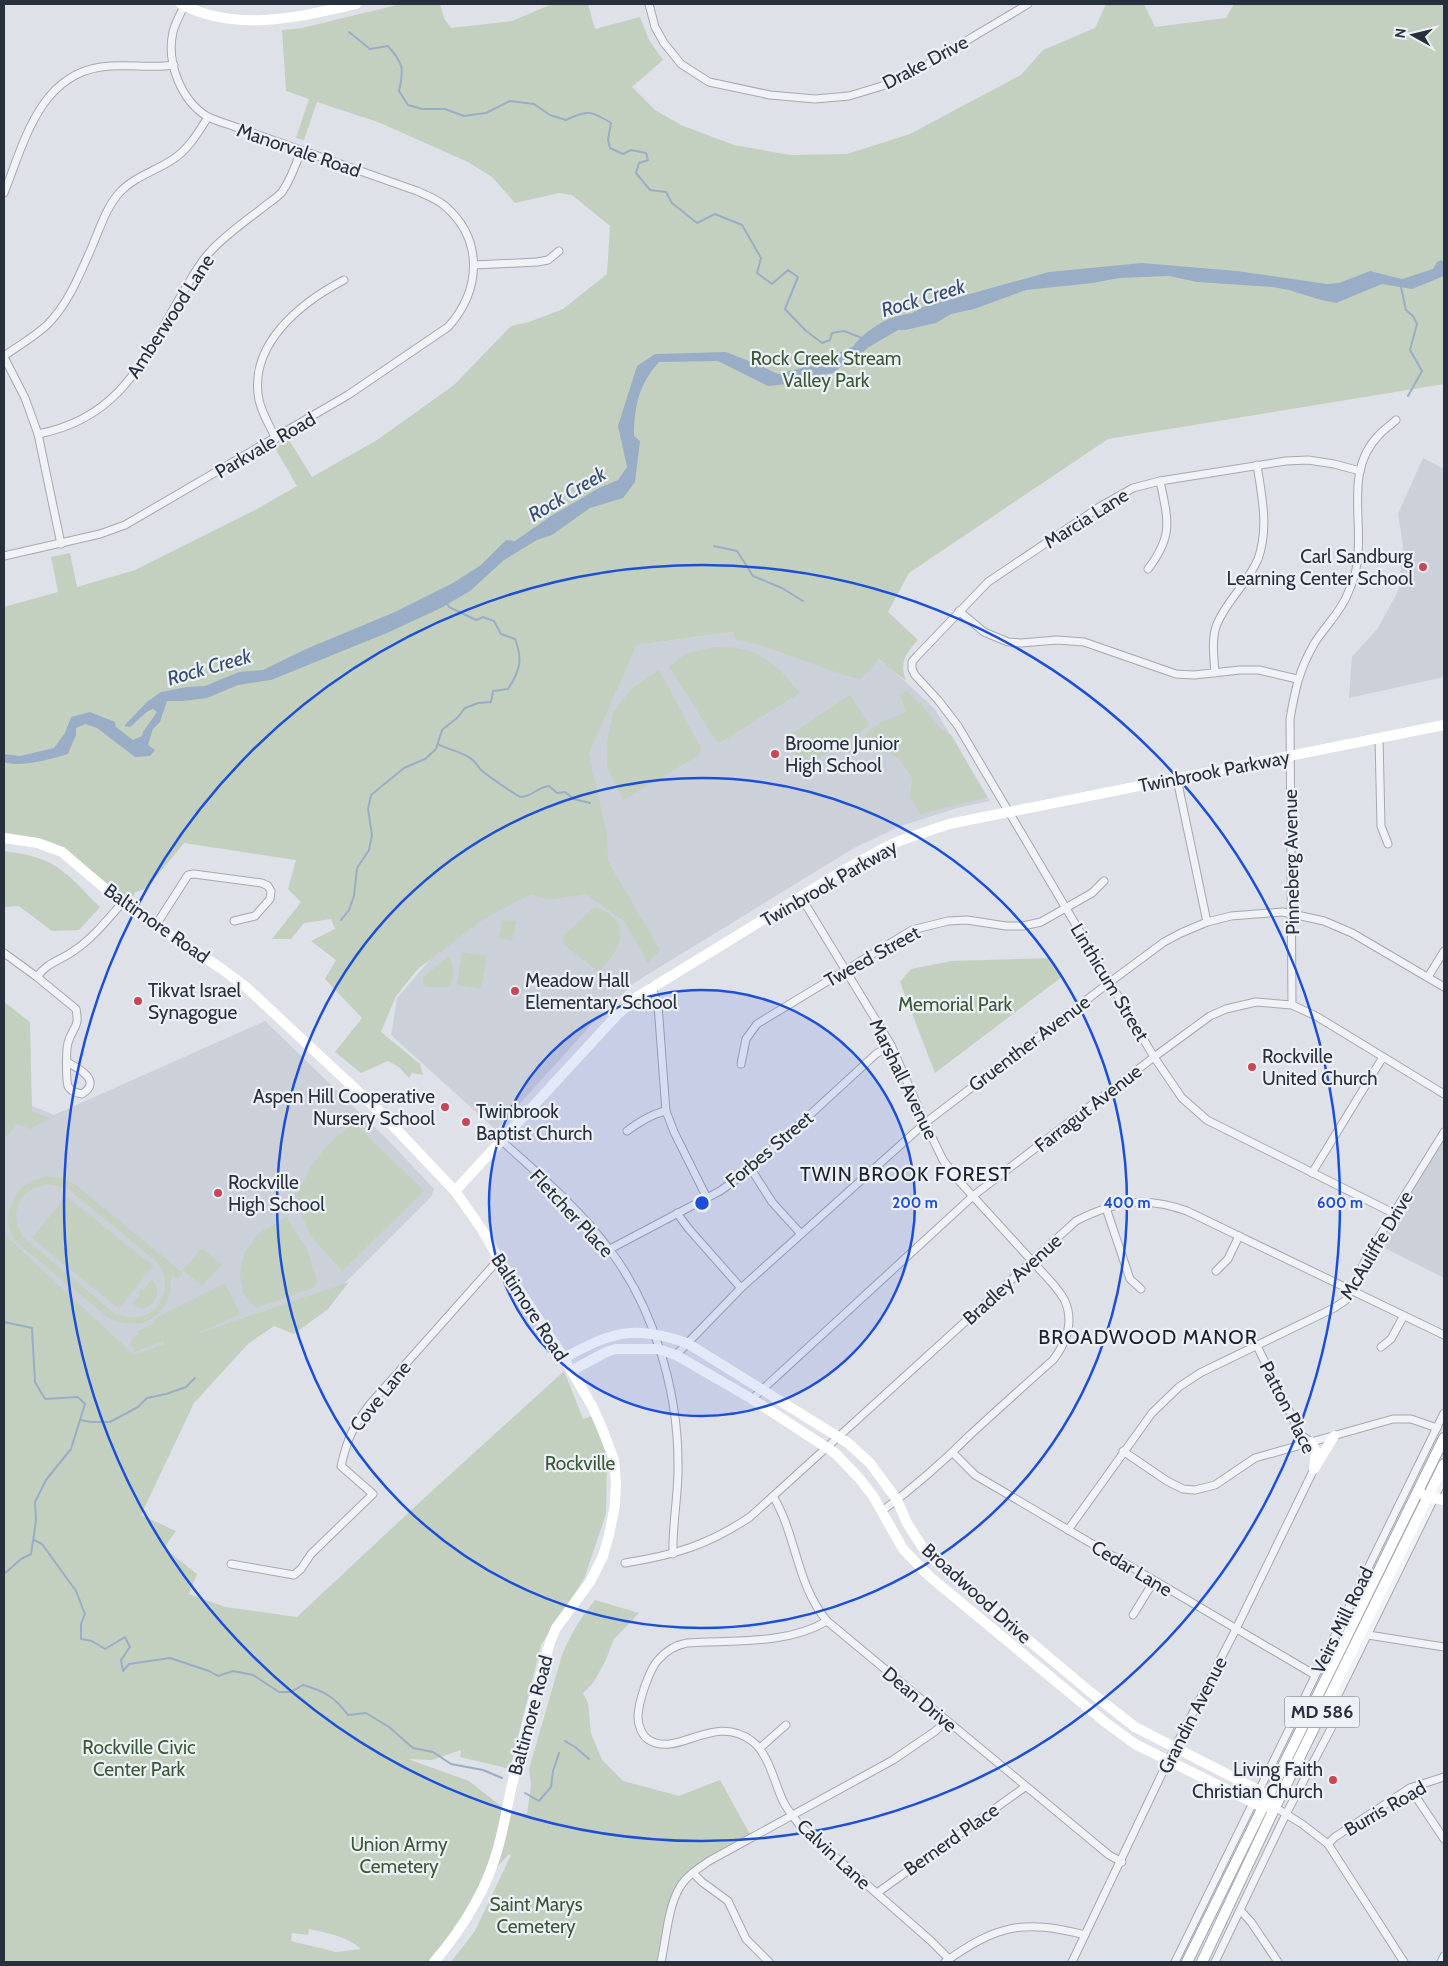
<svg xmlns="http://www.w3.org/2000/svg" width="1448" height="1966" font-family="Cabin,sans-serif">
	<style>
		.built { fill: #ccd0d9 }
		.green { fill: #c3d0bf; fill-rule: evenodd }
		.water { fill: #9aadc6 }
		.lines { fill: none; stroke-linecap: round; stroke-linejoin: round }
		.stream { stroke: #9aadc6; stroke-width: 2 }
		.river { stroke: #9aadc6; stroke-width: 12 }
		.street-casing { stroke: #a4a8b1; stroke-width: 9 }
		.primary-casing { stroke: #9ea5b2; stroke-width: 12 }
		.street { stroke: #f0f2f5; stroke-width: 7 }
		.secondary { stroke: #fff; stroke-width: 10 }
		.primary { stroke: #fff; stroke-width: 10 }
		.ring { fill: none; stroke: #1d4ed8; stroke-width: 2.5 }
		.poi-dot { fill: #c84755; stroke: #edf0f5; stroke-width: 2 }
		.labels { text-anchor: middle; stroke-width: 4.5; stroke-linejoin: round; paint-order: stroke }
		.shield { fill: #edf0f5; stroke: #636974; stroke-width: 1 }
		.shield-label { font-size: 18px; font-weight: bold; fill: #282f3d }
		.street-label { font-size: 19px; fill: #282f3d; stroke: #edf0f5 }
		.park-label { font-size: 19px; fill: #3b5836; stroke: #edf0f5 }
		.poi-label { font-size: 19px; fill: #282f3d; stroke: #edf0f5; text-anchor: start }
		.water-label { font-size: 20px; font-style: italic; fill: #344c6f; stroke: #edf0f5 }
		.neighbourhood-label { font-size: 20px; letter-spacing: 1px; fill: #1a202e; stroke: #edf0f5 }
		.centre { fill: #1d4ed8; stroke: #edf0f5; stroke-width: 2.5 }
		.ring-label { font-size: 15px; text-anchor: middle; font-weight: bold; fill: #1d4ed8; stroke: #edf0f5; stroke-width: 4.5; stroke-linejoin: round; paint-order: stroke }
	</style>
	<rect width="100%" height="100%" fill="#dee1e7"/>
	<g class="built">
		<path d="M1423,458L1444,469V677L1349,698L1352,657L1378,628L1399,589L1403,546L1398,514Z"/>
		<path d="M817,621L855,643L888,666L934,708L990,801L957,808L901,826L854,848L634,983L590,1026L496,1130L391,1035L397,998L569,799L637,645Z"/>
		<path d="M265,1021L389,1141L434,1189L431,1197L333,1295L127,1363L4,1239V1094L54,1115Z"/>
		<path d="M1444,1132V1278L1375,1243Z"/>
	</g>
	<g class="green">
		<path d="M401,4H440L444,18L451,28L512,21L552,4H588L595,29L640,17L649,40L663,60L632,87L655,110L681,125L734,145L790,155L847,154L910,134L1021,75L1043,50L1095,28L1106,4H1144L1155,27L1226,18L1234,4H1444V384L1108,439L909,573L888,612L918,640C906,653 899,663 906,681L879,659L861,679L846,676L767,647L735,639L733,632L637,645L589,754L607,835L608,861L660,950L648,963L624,921L585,894L548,900L531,894L482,920L418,969L396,996L381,1032L420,1064L423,1075L412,1073L409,1078L399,1067L388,1061L361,1073L335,1052L362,1018L325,979L336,960L311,941L335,929L331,919L304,923L291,939H272L301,902L288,889L296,860L184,843L147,888L136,892L127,903L53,843L4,838V607L58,592L51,557L70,553L77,587L135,570L257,509L297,486L275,448L289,440L312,477L377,440L454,385L511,326L529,322L563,309L607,274L610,226L572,195L559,193L515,203L492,177L468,162L378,122L317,102L304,140L296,138L309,99L286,91L282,30L302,28Z"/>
		<path d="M713,647C722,647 732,647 741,649C766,653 785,674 800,693L721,742L716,741L669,666L685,654Z"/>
		<path d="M659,670L701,748L699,755L623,800L607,767V742L613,713L632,688Z"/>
		<path d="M906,691L923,706L940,728L952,736L987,797L920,814L910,797L912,779L901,761L864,735L880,723L906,712L900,694Z"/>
		<path d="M850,695L870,725L804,768L785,738Z"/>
		<path d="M4,851C18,853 33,855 46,861C67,870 84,892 100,907L79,930L52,931L19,906L4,907Z"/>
		<path d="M595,907C634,921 622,948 599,972L562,943L563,936Z"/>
		<path d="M502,920L516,921L512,941L499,938Z"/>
		<path d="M462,952L487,955L481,989L457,985Z"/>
		<path d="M449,956C454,968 456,976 449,987H426L423,983V977Z"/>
		<path d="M1051,958L1063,976L935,1073L900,982L911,969L952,961Z"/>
		<path d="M4,1002L30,1022L32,1111L50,1118L30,1129L17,1124L6,1137L4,1128Z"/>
		<path d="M354,1123L424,1191L342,1271L310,1235L295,1197L310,1168L328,1144Z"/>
		<path d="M47,1176L63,1179L76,1185L183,1273L178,1279L171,1274C173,1313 145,1335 109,1318L24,1249C21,1246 16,1242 13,1238C2,1219 12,1190 32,1181C36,1179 42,1178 47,1176ZM47,1184L67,1188L157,1262C173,1281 164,1314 137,1317C130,1318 123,1316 117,1315L23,1237C8,1213 19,1189 47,1184Z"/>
		<path d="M66,1196L153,1266L119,1309L32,1238Z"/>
		<path d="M286,1217L308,1251L317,1281L315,1287L256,1308L243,1293L240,1274L244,1253L259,1233Z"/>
		<path d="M4,1234L134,1355L165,1344L163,1341L135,1352L130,1343L133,1337L139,1334L138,1331L155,1323L154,1320L157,1317L225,1283L240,1314L194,1335L349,1282L328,1309L294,1334L274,1326L248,1344L194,1403L141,1515L176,1531L164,1548L197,1574L189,1594L225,1607L297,1617L421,1501L564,1371L583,1419L591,1416L607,1454L606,1514L584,1579L541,1645L510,1769L460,1757L461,1750L432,1760L408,1759L469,1781L506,1810L527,1814L531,1785L529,1769L562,1655C571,1634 581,1617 595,1600L639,1613L614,1639L605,1662L593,1683L583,1693L588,1703L591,1733L602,1760L623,1781L679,1796L720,1780L752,1838L709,1861L680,1886L661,1962H451L475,1931L511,1855L509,1854L488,1877L434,1962H4ZM309,1929C328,1933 346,1936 361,1949L336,1952L291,1941L292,1933L308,1935Z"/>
		<path d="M202,1248L222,1265L202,1286L183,1270Z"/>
		<path d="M152,1279C162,1292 157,1303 143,1309L132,1304L140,1295L138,1293L141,1288L144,1290Z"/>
	</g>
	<path class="water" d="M1441,260L1444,262V276L1412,289L1382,284L1336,303L1321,300L1289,290L1273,287L1197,282L1169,276L1119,278L1093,283L1026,290L974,309L951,314L936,323L905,330H898L857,354L833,373L816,376L796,383L768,386L718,361L659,362C639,384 634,407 634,436L640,441L635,482L623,498L590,508L552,535L537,540L504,560L470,591L441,608L387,633L271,680L238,685L207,698L183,701H167L160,722L153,729L148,745L155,750L150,756L135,757L97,728L85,724L76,728V735L68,754C51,759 21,768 4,762V754L20,756L54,748L65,733L71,717L90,712L115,722L116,727L133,740L142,736L143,732L157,712L153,709C144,712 138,721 130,727L124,726L147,702L161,692L187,687L205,686L239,672L263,670L306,649L395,612L453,583L481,565L506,540L515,541L551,516L599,488L618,480L627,467L618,426L637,366L655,354L726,352L759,365L778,374L813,365L852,347L923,307L1049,272L1142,263L1237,271L1327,284L1339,283L1370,271L1402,279L1433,269L1437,262Z"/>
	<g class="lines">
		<g class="stream">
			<path d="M349,32L370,49L388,46C404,64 404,69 399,91L408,105L422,109H445L464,116L486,113L510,101L534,104L550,115L566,120C588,110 590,110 611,123L608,140L610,148L623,154L631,150L646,153L648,160L639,163L636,173L650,190L666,192L672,203L697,223L715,214L742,225L761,258L757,273L772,284L788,270L798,277L785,309L805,330L822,343L830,340L832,333L844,331L867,340"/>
			<path d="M1401,287L1406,310L1413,316L1417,324L1410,350L1422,371L1408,396"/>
			<path d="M714,546L737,551L753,576L782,588L803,601"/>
			<path d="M438,744C448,750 460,751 470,758C474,760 477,765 480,769C484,773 518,797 521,797C531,797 538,787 549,786L557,793L565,792L574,799L590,803"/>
			<path d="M341,920L349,910L354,896L357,868L369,850L372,835L368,809L371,795L404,768L425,759L436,749L442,730L458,717L465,708L478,703L491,702L493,691L508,689C520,671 523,659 515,639L501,634L494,621L483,617L476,620L449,607L446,602"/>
			<path d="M4,1322L32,1328L35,1382L45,1399L78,1397L85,1404L71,1449L46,1480L35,1502L36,1521L31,1554L21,1559L4,1574"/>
			<path d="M81,1420L90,1422H110L138,1407L147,1398L166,1394L186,1387L195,1378"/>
			<path d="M34,1540L42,1544L76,1591L85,1614L81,1624V1639L92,1641L105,1649L125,1637L130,1647L121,1660L123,1671L129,1664L170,1658L209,1671L218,1676L233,1671L253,1675L279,1692H291L303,1685C324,1691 335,1697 348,1715L366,1713L389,1727L413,1748L433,1752L451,1764L483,1770L502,1778"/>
			<path d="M565,1741L575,1747L589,1759"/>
			<path d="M525,1793L539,1801L551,1787L553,1771L559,1753"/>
		</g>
		<path class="river" d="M860,347C875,331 893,321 914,319"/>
		<g class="street-casing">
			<g id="street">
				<path d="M649,4L655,27L664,43L681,64L709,82L770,95L815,99L849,96L882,86L914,72L1028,4"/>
				<path d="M4,193C24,143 39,76 101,67C126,63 150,69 174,65"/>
				<path d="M474,265L537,262L548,260L559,251"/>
				<path d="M4,356C18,346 34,337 47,325C68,304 79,276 91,249C99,231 106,207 120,192C134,177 155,171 172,160C188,150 198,133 208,117"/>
				<path d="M4,357L25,398L38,434L61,544"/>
				<path d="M38,434C121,418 143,360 182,294C190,281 198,265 209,253C224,236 243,223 261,209C268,203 277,198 282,192C291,179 296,165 301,150"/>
				<path d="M276,439C270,426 262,414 259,400C248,345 300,303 344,280"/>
				<path d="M1360,471L1334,464L1308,460L1286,461L1160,481L1133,488L1101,506L988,582L917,656L912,662V669L915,675L938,700L958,726L1154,1057L1182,1098L1207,1120L1393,1213"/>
				<path d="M4,556L100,534L125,525L348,395L448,327C481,290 484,240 445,206C437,199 426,195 417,191L230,125C223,123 215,120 208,117C181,101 166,62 173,32C175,23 181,13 185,4"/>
				<path d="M1148,569C1174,535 1168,520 1160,481"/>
				<path d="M959,611L984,632L1008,642L1021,643L1057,640L1084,642L1176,674L1194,675L1240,670H1259L1297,679"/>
				<path d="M1215,673C1214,657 1211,639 1217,624C1227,600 1248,583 1258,559C1269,528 1262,497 1257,465"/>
				<path d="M1379,738L1381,826L1388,844"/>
				<path d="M1177,779L1207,922"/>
				<path d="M801,897L891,1045L925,1123L943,1160L960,1182L1053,1284C1057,1289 1062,1295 1065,1301C1074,1322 1066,1343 1053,1360C1025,1385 997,1410 970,1435C942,1463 913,1488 882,1511"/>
				<path d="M156,925L188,875L194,874L262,883L268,886L271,891L270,899L255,916L234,921"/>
				<path d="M4,953L37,977L76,1009C80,1029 72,1027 68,1043C66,1050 66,1080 68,1086C71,1092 77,1093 82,1094C103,1081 78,1068 67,1062"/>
				<path d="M37,977C47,962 62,960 75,950C93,938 108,919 122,903"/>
				<path d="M1428,977L1444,951"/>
				<path d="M652,987L658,1005L666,1111L674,1132L707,1198"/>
				<path d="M1292,1005L1290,719C1295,690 1299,670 1314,644C1325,626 1341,612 1348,593C1352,584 1356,573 1357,563C1364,521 1344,470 1379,435C1384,429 1391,425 1396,420"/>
				<path d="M741,1064L746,1039L757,1024L912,930L948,921L967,920L1006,926H1023L1041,922L1092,893L1104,881"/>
				<path d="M627,1131C639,1122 651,1114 666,1111"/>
				<path d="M502,1141C539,1175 579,1208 609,1249C653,1306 678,1390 678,1463C679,1493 672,1523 673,1554"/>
				<path d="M751,1169L772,1202L801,1234"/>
				<path d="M1312,1173L1383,1057"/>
				<path d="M1106,1208L1130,1279L1141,1289"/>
				<path d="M677,1213L688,1228L741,1288"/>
				<path d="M610,1249L720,1191L751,1169L876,1054L891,1045"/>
				<path d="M1216,1271L1228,1259L1239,1236"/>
				<path d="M1257,1346L1301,1435L1311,1442"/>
				<path d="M1381,1347L1391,1339L1403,1317"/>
				<path d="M676,1355L741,1288L925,1123L1110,982L1164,942L1181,933L1207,922L1231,916L1283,912L1324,921L1352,933L1444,987"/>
				<path d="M752,1399L973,1196L1154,1057L1210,1016L1226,1009L1256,1002L1292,1005L1316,1016L1444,1094"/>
				<path d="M1123,1451L1167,1481L1183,1489L1195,1490L1215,1485L1255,1458L1393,1419H1411L1437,1428"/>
				<path d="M953,1453L975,1475L1315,1675"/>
				<path d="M773,1496C797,1536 796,1584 827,1621L1109,1855L1122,1862"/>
				<path d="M1068,1530L1152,1413L1179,1387L1200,1373L1334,1308L1346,1300L1369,1253L1444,1132"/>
				<path d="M625,1563C675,1555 708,1545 750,1517L1076,1221C1115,1201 1145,1196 1187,1211L1444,1335"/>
				<path d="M231,1564L294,1575L301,1569L311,1554L373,1494L341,1466C348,1437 352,1428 370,1404L499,1259"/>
				<path d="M1133,1615L1154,1581"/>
				<path d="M827,1621C787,1645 732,1640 687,1643C675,1645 666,1651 658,1660C649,1670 638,1703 638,1717C638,1725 642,1736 649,1740C678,1758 714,1712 752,1741C769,1754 774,1782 783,1801C787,1810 795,1818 800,1826L931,1941L949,1959"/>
				<path d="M1368,1635L1444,1647"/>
				<path d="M760,1748L786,1725"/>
				<path d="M1410,1788L1444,1839"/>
				<path d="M1275,1807L1302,1824L1328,1844L1404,1962"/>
				<path d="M1328,1844L1335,1837L1410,1788L1444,1777"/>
				<path d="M693,1873L702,1882L728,1901L746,1939L769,1962"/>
				<path d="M877,1893L1025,1787"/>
				<path d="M1241,1911L1251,1922L1278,1962"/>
				<path d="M661,1962C666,1940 668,1906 680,1887C686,1876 699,1868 709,1861L893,1760L934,1732L947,1721"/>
				<path d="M945,1962C997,1925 1023,1919 1085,1935"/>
				<path d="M1072,1962L1168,1761L1236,1629L1314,1469"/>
				<path d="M1175,1962L1444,1413"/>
				<path d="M1215,1962L1286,1814L1335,1721L1336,1699L1444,1478"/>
				<path d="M1441,1962L1444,1956"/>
			</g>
		</g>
		<g class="primary-casing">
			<g id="primary">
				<path d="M1187,1962L1444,1438"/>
				<path d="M1202,1962L1275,1807L1444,1464"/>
			</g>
		</g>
		<use href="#street" class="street"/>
		<g class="secondary">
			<path d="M181,4C237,33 299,17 356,4"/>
			<path d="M4,838L38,843L62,852L122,903L222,969L246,987L379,1111L455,1191L481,1228L499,1259L564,1358L592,1406L602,1428L614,1460L616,1483L615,1505L609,1535L603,1556L590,1582L556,1628L550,1642C537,1689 523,1737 512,1785C507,1806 504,1827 498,1848C486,1892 463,1928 434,1962"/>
			<path d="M455,1191L617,1015L637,997L844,870L880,850L899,841L949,824L1444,725"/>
			<path d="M564,1358C612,1332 634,1324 687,1343L848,1443L870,1463L897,1500L907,1523L923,1548L942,1567L1089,1691L1135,1727L1258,1790L1268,1796L1271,1802"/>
			<path d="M571,1371L606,1352L616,1349H658L676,1355L752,1399L835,1453L859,1478L873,1496L903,1549L929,1576L1105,1722L1135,1744L1262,1807H1271"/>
			<path d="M1311,1442L1316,1452L1314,1468"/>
			<path d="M1314,1469L1334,1436"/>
			<path d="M1418,1492L1428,1497L1444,1500"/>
		</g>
		<use href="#primary" class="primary"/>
	</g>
	<circle cx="702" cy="1203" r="213" fill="#1d4ed8" fill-opacity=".12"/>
	<g class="ring">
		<circle cx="702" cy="1203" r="213"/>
		<circle cx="702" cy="1203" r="425"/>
		<circle cx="702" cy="1203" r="638"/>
	</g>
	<g class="poi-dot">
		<circle cx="1423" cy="567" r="5"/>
		<circle cx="775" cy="754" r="5"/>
		<circle cx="515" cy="991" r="5"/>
		<circle cx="138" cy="1001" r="5"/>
		<circle cx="1252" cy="1067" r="5"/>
		<circle cx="445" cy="1107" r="5"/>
		<circle cx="466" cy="1122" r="5"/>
		<circle cx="218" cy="1193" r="5"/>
		<circle cx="1333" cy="1780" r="5"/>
	</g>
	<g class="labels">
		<rect class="shield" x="1284.5" y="1696.5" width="75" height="31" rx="4"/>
		<g class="shield-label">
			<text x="1322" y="1718">MD 586</text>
		</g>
		<g class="street-label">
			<text transform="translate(925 62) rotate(-28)" y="7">Drake Drive</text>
			<text transform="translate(299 150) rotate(19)" y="7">Manorvale Road</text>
			<text transform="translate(170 316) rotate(-57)" y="7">Amberwood Lane</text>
			<text transform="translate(265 445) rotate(-30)" y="7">Parkvale Road</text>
			<text transform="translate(1086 518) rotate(-32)" y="7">Marcia Lane</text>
			<text transform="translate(1214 771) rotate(-11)" y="7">Twinbrook Parkway</text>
			<text transform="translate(1291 862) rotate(-91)" y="7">Pinneberg Avenue</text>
			<text transform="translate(829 883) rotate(-30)" y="7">Twinbrook Parkway</text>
			<text transform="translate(157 923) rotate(35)" y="7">Baltimore Road</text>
			<text transform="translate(872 956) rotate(-29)" y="7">Tweed Street</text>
			<text transform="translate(1110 982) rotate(59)" y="7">Linthicum Street</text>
			<text transform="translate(1029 1043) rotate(-37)" y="7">Gruenther Avenue</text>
			<text transform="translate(904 1079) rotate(64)" y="7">Marshall Avenue</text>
			<text transform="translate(1088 1108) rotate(-38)" y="7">Farragut Avenue</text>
			<text transform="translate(769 1149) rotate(-40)" y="7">Forbes Street</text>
			<text transform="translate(572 1213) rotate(47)" y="7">Fletcher Place</text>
			<text transform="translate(1376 1245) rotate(-59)" y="7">McAuliffe Drive</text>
			<text transform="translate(1012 1279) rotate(-42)" y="7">Bradley Avenue</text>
			<text transform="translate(530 1307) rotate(57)" y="7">Baltimore Road</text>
			<text transform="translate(380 1396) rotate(-51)" y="7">Cove Lane</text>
			<text transform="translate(1288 1407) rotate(63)" y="7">Patton Place</text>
			<text transform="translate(1132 1568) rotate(31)" y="7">Cedar Lane</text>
			<text transform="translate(977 1593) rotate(42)" y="7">Broadwood Drive</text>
			<text transform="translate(1342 1620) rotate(-64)" y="7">Veirs Mill Road</text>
			<text transform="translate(920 1699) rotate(40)" y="7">Dean Drive</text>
			<text transform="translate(530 1715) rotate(-75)" y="7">Baltimore Road</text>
			<text transform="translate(1192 1715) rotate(-63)" y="7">Grandin Avenue</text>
			<text transform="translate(1385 1808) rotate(-30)" y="7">Burris Road</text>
			<text transform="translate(951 1839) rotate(-35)" y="7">Bernerd Place</text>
			<text transform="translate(834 1854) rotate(43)" y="7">Calvin Lane</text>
		</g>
		<g class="park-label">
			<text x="826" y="365">Rock Creek Stream<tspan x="826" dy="22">Valley Park</tspan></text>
			<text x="955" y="1011">Memorial Park</text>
			<text x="580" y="1470">Rockville</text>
			<text x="139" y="1754">Rockville Civic<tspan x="139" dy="22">Center Park</tspan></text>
			<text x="399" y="1851">Union Army<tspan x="399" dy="22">Cemetery</tspan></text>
			<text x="536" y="1911">Saint Marys<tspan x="536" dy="22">Cemetery</tspan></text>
		</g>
		<g class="poi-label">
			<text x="1413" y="563" text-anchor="end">Carl Sandburg<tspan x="1413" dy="22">Learning Center School</tspan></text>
			<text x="785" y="750">Broome Junior<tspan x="785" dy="22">High School</tspan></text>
			<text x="525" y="987">Meadow Hall<tspan x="525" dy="22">Elementary School</tspan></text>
			<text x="148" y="997">Tikvat Israel<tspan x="148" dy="22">Synagogue</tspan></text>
			<text x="1262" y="1063">Rockville<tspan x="1262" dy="22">United Church</tspan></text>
			<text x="435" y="1103" text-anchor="end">Aspen Hill Cooperative<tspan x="435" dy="22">Nursery School</tspan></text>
			<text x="476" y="1118">Twinbrook<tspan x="476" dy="22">Baptist Church</tspan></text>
			<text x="228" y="1189">Rockville<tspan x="228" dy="22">High School</tspan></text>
			<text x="1323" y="1776" text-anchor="end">Living Faith<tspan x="1323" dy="22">Christian Church</tspan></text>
		</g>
		<g class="water-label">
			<text transform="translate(923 298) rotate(-17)" y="7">Rock Creek</text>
			<text transform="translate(567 494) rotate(-31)" y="7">Rock Creek</text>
			<text transform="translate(209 667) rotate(-16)" y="7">Rock Creek</text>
		</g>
		<g class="neighbourhood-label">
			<text x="906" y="1181">TWIN BROOK FOREST</text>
			<text x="1148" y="1344">BROADWOOD MANOR</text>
		</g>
	</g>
	<circle cx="702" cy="1203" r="8" class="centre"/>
	<g class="ring-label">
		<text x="915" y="1208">200 m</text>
		<text x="1127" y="1208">400 m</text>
		<text x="1340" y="1208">600 m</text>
	</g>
	<rect width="1448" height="1966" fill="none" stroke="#282f3d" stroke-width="10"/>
	<g transform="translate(1413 35) rotate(278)" stroke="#edf0f5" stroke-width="4" paint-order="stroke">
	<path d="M0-4L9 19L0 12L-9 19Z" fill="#282f3d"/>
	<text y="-8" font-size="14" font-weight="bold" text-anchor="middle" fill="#282f3d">N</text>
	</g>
</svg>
